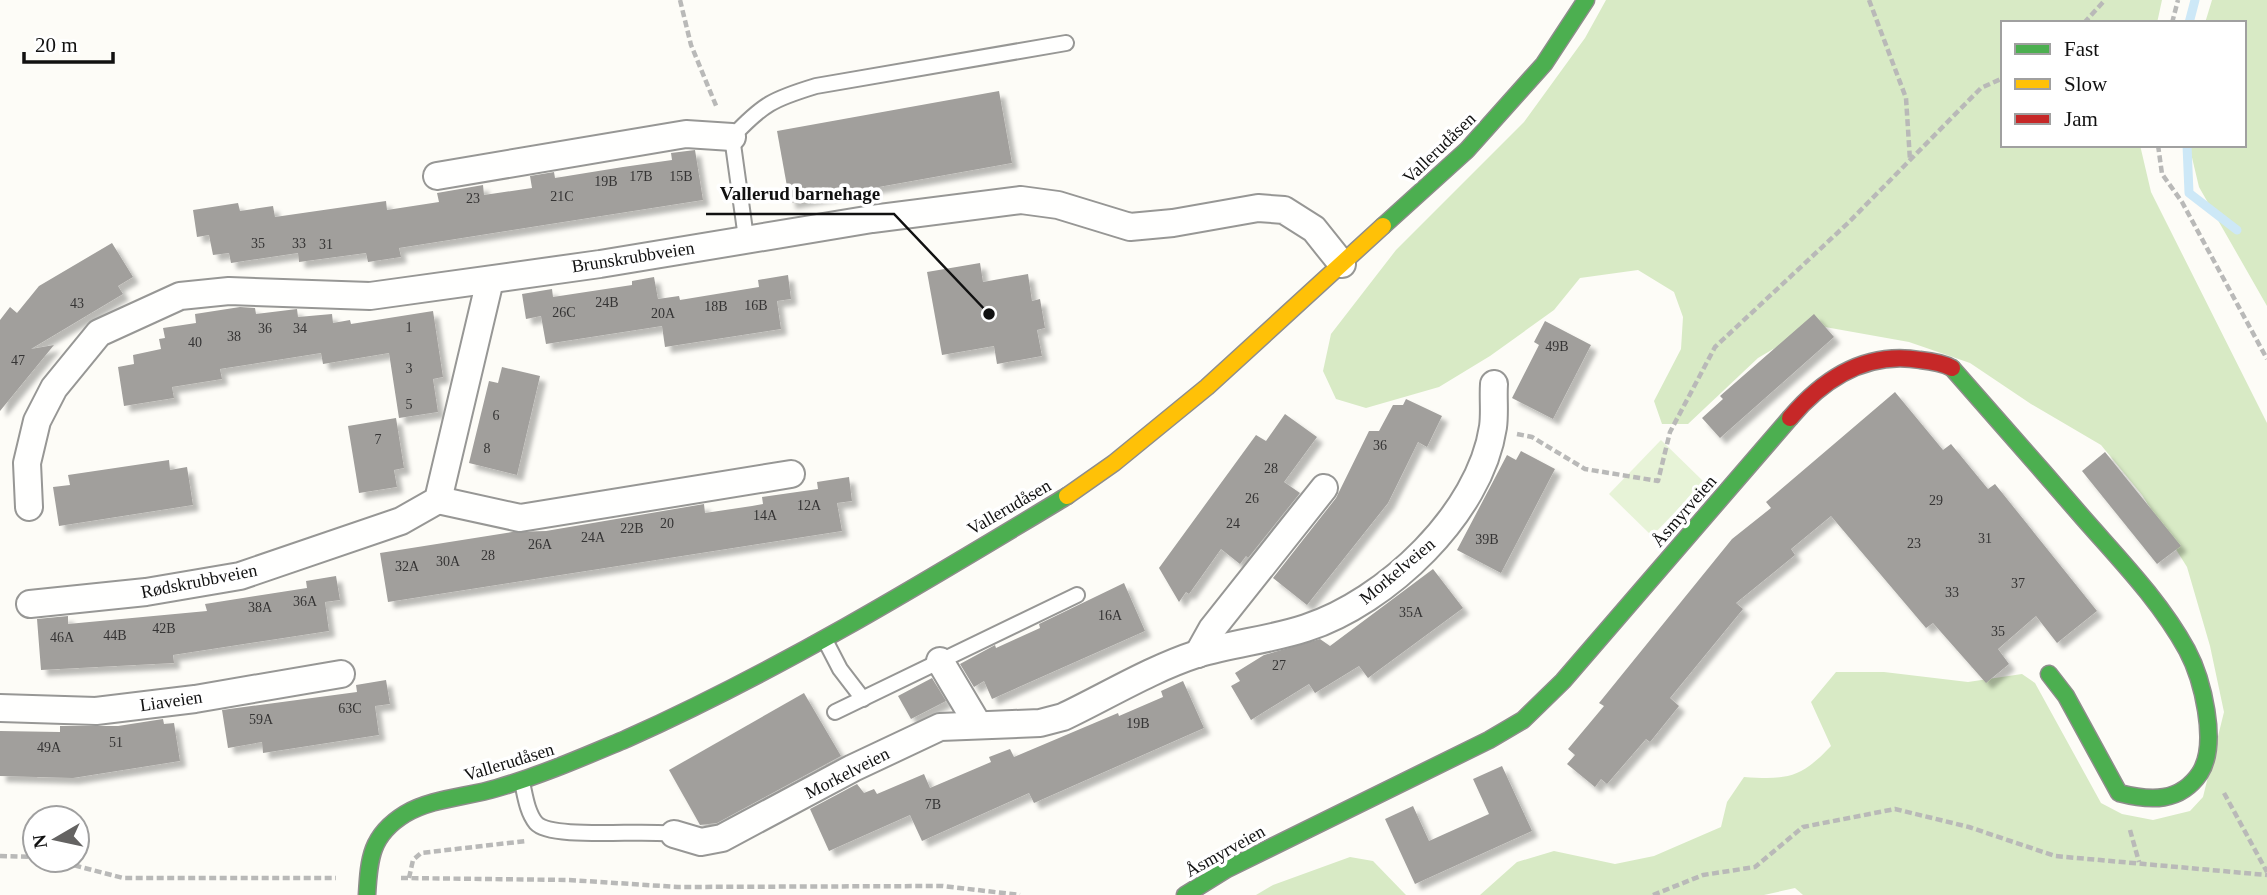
<svg xmlns="http://www.w3.org/2000/svg" width="2267" height="895" font-family="Georgia,serif">
	<style>
		.green { fill: #e7f3d7 }
		.forest { fill: #d8eac5 }
		.lines { fill: none; stroke-linecap: round; stroke-linejoin: round }
		.stream { stroke: #cde8f7; stroke-width: 9 }
		.building { fill: #a19f9c; filter: url(#shadow) }
		.lane-casing { stroke: #979795; stroke-width: 18 }
		.street-casing { stroke: #979795; stroke-width: 30 }
		.fast-casing { stroke: #8e8d8b; stroke-width: 19 }
		.slow-casing { stroke: #8e8d8b; stroke-width: 19 }
		.jam-casing { stroke: #8e8d8b; stroke-width: 19 }
		.path { stroke: #b9b9b8; stroke-width: 4.5; stroke-dasharray: 7 3.5; stroke-linecap: butt }
		.lane { stroke: #fffffe; stroke-width: 14 }
		.street { stroke: #fffffe; stroke-width: 26 }
		.fast { stroke: #4caf50; stroke-width: 16 }
		.slow { stroke: #ffc107; stroke-width: 16 }
		.jam { stroke: #c62828; stroke-width: 16 }
		.labels { text-anchor: middle; stroke-width: 7; stroke-linejoin: round; paint-order: stroke }
		.number-label { font-size: 14px; fill: #353434 }
		.street-label { font-size: 18px; fill: #111; stroke: #fff }
		.leader { fill: none; stroke: #111; stroke-width: 2.5 }
		.callout-dot { fill: #111; stroke: #fff; stroke-width: 2.5 }
		.callout-label { font-size: 19px; text-anchor: middle; font-weight: bold; fill: #111; stroke: #fff; stroke-width: 7; stroke-linejoin: round; paint-order: stroke }
	</style>
	<defs>
		<filter id="shadow"><feDropShadow dx="6" dy="6" stdDeviation="2" flood-color="#0004"/></filter>
	</defs>
	<rect width="100%" height="100%" fill="#fdfcf7"/>
	<path class="green" d="M1661,440L1704,482L1652,536L1609,494Z"/>
	<g class="forest">
		<path d="M1606,0H2162L2157,23H2003V145H2140L2151,192L2267,423V895H1803L1795,888L1764,895H1480L1517,862L1554,851L1615,864L1654,856L1721,827L1727,802L1744,777C1787,780 1801,778 1831,746L1811,702L1836,672H1884L1968,682L2022,674L2035,683L2101,803L2122,814L2153,820L2190,811L2203,797L2224,712L2210,646L2187,567L2142,495L2101,445L2031,404L1970,363L1909,342L1825,327L1800,333L1758,358L1688,424H1662L1654,401L1681,349L1683,317L1674,292L1638,270L1580,278L1554,310L1490,356L1439,387L1366,408L1336,399L1323,371L1331,334L1396,250L1524,122L1585,38Z"/>
		<path d="M2212,0H2267V306L2199,187L2189,145H2244V23H2205Z"/>
		<path d="M1350,857L1373,861L1406,895H1256L1273,885Z"/>
	</g>
	<g class="lines">
		<g class="stream">
			<path d="M2189,23L2195,0"/>
			<path d="M2187,145L2189,193L2237,230"/>
		</g>
	</g>
	<g class="building">
		<path d="M999,91L1012,163L790,203L777,131Z"/>
		<path d="M695,150L703,200L399,248L401,257L368,262L366,253L299,262L298,253L231,263L229,253L213,255L209,235L197,237L193,210L238,203L240,211L273,206L275,217L386,201L387,210L439,202L437,193L483,185L484,195L532,188L530,176L554,172L555,178L623,167L672,160L671,153Z"/>
		<path d="M112,243L133,277L118,286L123,294L31,349L54,345L0,411V320L10,307L17,313L39,286Z"/>
		<path d="M980,263L983,282L1028,274L1032,301L1040,299L1045,328L1037,330L1042,356L997,364L994,346L942,355L927,272Z"/>
		<path d="M788,275L791,299L777,301L781,329L665,347L662,326L546,344L541,316L526,319L522,294L552,289L553,297L632,285V281L654,277L658,299L679,296L680,300L759,287L758,280Z"/>
		<path d="M240,307L255,308L256,314L297,309L298,317L332,314L333,323L350,320L351,324L433,311L443,377L433,379L438,412L399,418L389,353L323,364L321,353L220,369L222,379L172,387L174,398L124,406L118,367L134,364L133,355L161,349L159,339L165,338L163,328L196,323L195,314Z"/>
		<path d="M1814,314L1834,337L1720,438L1702,418L1723,399L1720,396Z"/>
		<path d="M1545,321L1591,345L1553,419L1512,398L1539,345L1534,342Z"/>
		<path d="M502,367L540,376L517,475L469,463L489,381L498,383Z"/>
		<path d="M1895,392L1943,450L1951,444L1988,489L1995,484L2097,611L2057,643L2036,616L1998,649L2009,664L1986,683L1933,623L1926,628L1831,516L1791,549L1795,555L1736,603L1743,609L1670,698L1679,706L1650,742L1646,739L1607,784L1601,779L1595,787L1567,764L1575,755L1568,749L1604,706L1599,703L1732,539L1771,508L1766,502Z"/>
		<path d="M1406,399L1442,416L1427,447L1418,442L1388,503L1307,605L1273,578L1336,498L1369,431H1379L1393,405H1403Z"/>
		<path d="M1285,414L1317,437L1284,482L1300,493L1248,558L1246,556L1240,564L1221,549L1189,594L1186,592L1179,602L1159,568L1256,435L1266,441Z"/>
		<path d="M396,418L404,468L394,470L397,487L359,493L348,426Z"/>
		<path d="M1521,451L1555,469L1501,573L1457,550L1507,455L1516,460Z"/>
		<path d="M2105,452L2181,546L2157,564L2082,471Z"/>
		<path d="M169,460L170,470L187,467L193,505L59,526L53,487L70,485L68,475Z"/>
		<path d="M849,477L852,501L837,503L842,531L388,602L380,553L512,532L546,531L704,504L705,513L752,506L763,504L762,497L818,489L817,482Z"/>
		<path d="M1433,569L1463,608L1368,678L1359,666L1315,693L1309,684L1251,720L1231,686L1240,681L1235,673L1264,655L1320,639L1330,646Z"/>
		<path d="M336,576L340,600L325,602L329,631L173,655L174,663L41,670L37,619L68,616V624L207,611L205,604L307,588L306,581Z"/>
		<path d="M1124,583L1145,631L992,699L984,681L974,687L960,664L995,645L996,648L1040,628L1039,624Z"/>
		<path d="M932,678L946,701L911,719L898,696Z"/>
		<path d="M386,680L390,704L375,706L379,735L263,753L262,742L228,748L222,710L357,692L356,685Z"/>
		<path d="M1183,681L1204,728L1034,803L1029,793L922,841L910,815L829,851L810,809L857,784L864,793L874,789L877,794L924,774L930,788L991,762L989,757L1010,749L1014,757L1118,713L1119,716L1163,697L1161,691Z"/>
		<path d="M804,693L841,756L717,823L700,825L669,770Z"/>
		<path d="M163,719L164,724L174,723L180,761L73,778L0,776V731L60,732V726H118Z"/>
		<path d="M1502,766L1532,831L1415,884L1385,819L1413,806L1429,841L1489,814L1473,779Z"/>
	</g>
	<g class="lines">
		<g class="lane-casing">
			<g id="lane">
				<path d="M746,238L732,137C763,104 773,99 816,86L1066,43"/>
				<path d="M826,642L840,669L863,699"/>
				<path d="M835,712L1077,595"/>
				<path d="M522,782C525,795 527,812 536,823C551,840 645,829 674,834"/>
			</g>
		</g>
		<g class="street-casing">
			<g id="street">
				<path d="M437,176L686,134L732,137"/>
				<path d="M438,500L520,518L791,474"/>
				<path d="M29,507L27,463L37,421L54,388L99,333L180,296L229,291L370,296L600,264L872,219L1021,200L1058,205L1130,227L1173,223L1258,208L1284,210L1314,229L1342,264"/>
				<path d="M30,604L146,592L240,576L401,521L438,500L490,280"/>
				<path d="M1198,654L1212,629L1324,488"/>
				<path d="M940,661L977,723"/>
				<path d="M0,708L96,711L195,699L341,674"/>
				<path d="M674,834L701,842L722,838L853,768L940,727L1040,723L1063,717C1107,696 1151,669 1197,654C1233,643 1270,640 1306,628C1386,602 1480,514 1493,427C1495,413 1493,398 1494,384"/>
			</g>
		</g>
		<g class="fast-casing">
			<g id="fast">
				<path d="M1383,226L1467,150L1544,64L1586,0"/>
				<path d="M1952,368C1996,418 2041,469 2085,520C2121,561 2160,601 2187,650C2202,678 2219,743 2200,773C2180,803 2150,801 2119,793L2066,696L2049,674"/>
				<path d="M367,895C369,858 371,835 405,814C432,798 468,797 497,788C542,775 583,757 626,739C780,670 923,583 1067,496"/>
				<path d="M1185,895L1227,869L1489,740L1523,720L1563,681L1790,418"/>
			</g>
		</g>
		<g class="slow-casing">
			<path id="slow" d="M1067,496L1114,463L1207,387L1383,226"/>
		</g>
		<g class="jam-casing">
			<path id="jam" d="M1790,418C1824,378 1866,351 1920,360C1930,361 1943,363 1952,368"/>
		</g>
		<g class="path">
			<path d="M680,0L691,45L717,108"/>
			<path d="M1869,0L1906,98L1910,160"/>
			<path d="M2084,23L2105,0"/>
			<path d="M2172,23L2178,0"/>
			<path d="M2158,145L2162,174L2182,202L2267,359"/>
			<path d="M1517,434L1532,437L1585,469L1658,481L1670,432L1715,347L1848,223L1981,88L2003,78"/>
			<path d="M2224,793L2267,872"/>
			<path d="M2130,830L2139,862"/>
			<path d="M0,856L35,857"/>
			<path d="M54,860L123,878H336"/>
			<path d="M401,878L569,880L678,887L943,886L1020,895"/>
			<path d="M409,878L413,860L421,853L526,841"/>
			<path d="M1653,895L1703,875L1755,867L1803,827L1895,809L1969,827L2055,856L2267,875"/>
		</g>
		<use href="#lane" class="lane"/>
		<use href="#street" class="street"/>
		<use href="#fast" class="fast"/>
		<use href="#slow" class="slow"/>
		<use href="#jam" class="jam"/>
	</g>
	<g class="labels">
		<g class="number-label">
			<text x="641" y="181">17B</text>
			<text x="681" y="181">15B</text>
			<text x="606" y="186">19B</text>
			<text x="562" y="201">21C</text>
			<text x="473" y="203">23</text>
			<text x="258" y="248">35</text>
			<text x="299" y="248">33</text>
			<text x="326" y="249">31</text>
			<text x="607" y="307">24B</text>
			<text x="77" y="308">43</text>
			<text x="756" y="310">16B</text>
			<text x="716" y="311">18B</text>
			<text x="564" y="317">26C</text>
			<text x="663" y="318">20A</text>
			<text x="409" y="332">1</text>
			<text x="265" y="333">36</text>
			<text x="300" y="333">34</text>
			<text x="234" y="341">38</text>
			<text x="195" y="347">40</text>
			<text x="1557" y="351">49B</text>
			<text x="18" y="365">47</text>
			<text x="409" y="373">3</text>
			<text x="409" y="409">5</text>
			<text x="496" y="420">6</text>
			<text x="378" y="444">7</text>
			<text x="1380" y="450">36</text>
			<text x="487" y="453">8</text>
			<text x="1271" y="473">28</text>
			<text x="1252" y="503">26</text>
			<text x="1936" y="505">29</text>
			<text x="809" y="510">12A</text>
			<text x="765" y="520">14A</text>
			<text x="667" y="528">20</text>
			<text x="1233" y="528">24</text>
			<text x="632" y="533">22B</text>
			<text x="593" y="542">24A</text>
			<text x="1985" y="543">31</text>
			<text x="1487" y="544">39B</text>
			<text x="1914" y="548">23</text>
			<text x="540" y="549">26A</text>
			<text x="488" y="560">28</text>
			<text x="448" y="566">30A</text>
			<text x="407" y="571">32A</text>
			<text x="2018" y="588">37</text>
			<text x="1952" y="597">33</text>
			<text x="305" y="606">36A</text>
			<text x="260" y="612">38A</text>
			<text x="1411" y="617">35A</text>
			<text x="1110" y="620">16A</text>
			<text x="164" y="633">42B</text>
			<text x="1998" y="636">35</text>
			<text x="115" y="640">44B</text>
			<text x="62" y="642">46A</text>
			<text x="1279" y="670">27</text>
			<text x="350" y="713">63C</text>
			<text x="261" y="724">59A</text>
			<text x="1138" y="728">19B</text>
			<text x="116" y="747">51</text>
			<text x="49" y="752">49A</text>
			<text x="933" y="809">7B</text>
		</g>
		<g class="street-label">
			<text transform="translate(1439 148) rotate(-44)" y="6">Vallerudåsen</text>
			<text transform="translate(633 257) rotate(-9)" y="6">Brunskrubbveien</text>
			<text transform="translate(1009 507) rotate(-30)" y="6">Vallerudåsen</text>
			<text transform="translate(1684 511) rotate(-49)" y="6">Åsmyrveien</text>
			<text transform="translate(1397 571) rotate(-40)" y="6">Morkelveien</text>
			<text transform="translate(199 581) rotate(-11)" y="6">Rødskrubbveien</text>
			<text transform="translate(171 701) rotate(-8)" y="6">Liaveien</text>
			<text transform="translate(509 762) rotate(-17)" y="6">Vallerudåsen</text>
			<text transform="translate(847 773) rotate(-27)" y="6">Morkelveien</text>
			<text transform="translate(1225 851) rotate(-29)" y="6">Åsmyrveien</text>
		</g>
	</g>
	<path class="leader" d="M989 314L894 214H706"/>
	<circle class="callout-dot" cx="989" cy="314" r="7"/>
	<g class="callout-label">
		<text x="800" y="200">Vallerud barnehage</text>
	</g>
	<rect x="2001" y="21" width="245" height="126" fill="#ffffff" stroke="#a0a0a0" stroke-width="2"/>
	<rect x="2015" y="44" width="35" height="10" fill="#4caf50" stroke="#a0a0a0" stroke-width="2"/>
	<text x="2064" y="56" font-size="21" fill="#111111">Fast</text>
	<rect x="2015" y="79" width="35" height="10" fill="#ffc107" stroke="#a0a0a0" stroke-width="2"/>
	<text x="2064" y="91" font-size="21" fill="#111111">Slow</text>
	<rect x="2015" y="114" width="35" height="10" fill="#c62828" stroke="#a0a0a0" stroke-width="2"/>
	<text x="2064" y="126" font-size="21" fill="#111111">Jam</text>
	<g transform="translate(56 839) rotate(261)"><circle r="33" fill="#ffffff" stroke="#a0a0a0" stroke-width="2"/>
	<path d="M0-5L12 26L0 18L-12 26Z" fill="#646362"/>
	<text y="-10" font-size="19" font-weight="bold" text-anchor="middle" fill="#111111">N</text>
	</g>
	<path d="M24 52v10h89v-10" fill="none" stroke="#111111" stroke-width="3.5"/>
	<text x="35" y="52" font-size="21" fill="#111111" stroke="#ffffff" stroke-width="5" paint-order="stroke">20 m</text>
</svg>
